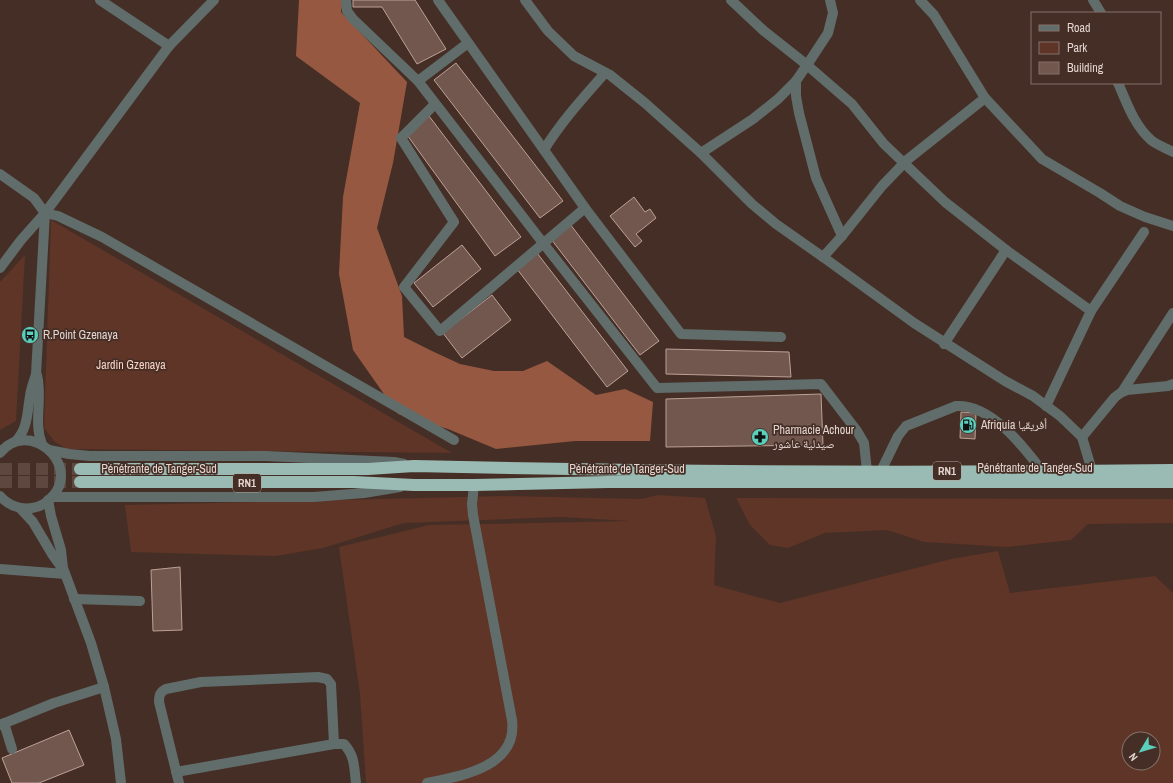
<svg xmlns="http://www.w3.org/2000/svg" width="1173" height="783" font-family="'Archivo Narrow','Noto Naskh Arabic',sans-serif">
	<style>
		.green { fill: #5e3526; fill-rule: evenodd }
		.forest { fill: #975841 }
		.building { fill: #71574e; stroke: #bda196 }
		.lines { fill: none; stroke-linecap: round; stroke-linejoin: round }
		.highway-tunnel { stroke: #5d473f; stroke-width: 12; stroke-dasharray: 12 6; stroke-linecap: butt }
		.minor { stroke: #606d6b; stroke-width: 10 }
		.highway { stroke: #9abbb4; stroke-width: 12 }
		.labels { text-anchor: middle; stroke-width: 3.5; stroke-linejoin: round; paint-order: stroke }
		.shield { fill: #452e26; stroke: #b4a39c; stroke-width: 1 }
		.shield-label { font-size: 11px; font-weight: bold; fill: #e4d5cf }
		.poi-label { font-size: 12px; fill: #e4d5cf; stroke: #452e26; text-anchor: start }
		.park-label { font-size: 12px; fill: #f9d2c4; stroke: #452e26 }
		.street-label { font-size: 12px; fill: #e4d5cf; stroke: #452e26 }
	</style>
	<rect width="100%" height="100%" fill="#452e26"/>
	<g class="green">
		<path d="M51,220L452,453L67,449L55,442L44,428Z"/>
		<path d="M25,255L16,421L0,430V282Z"/>
		<path d="M658,495L705,498L716,536L714,585L780,603L951,559L998,551L1010,593L1155,576L1173,593V783H366L360,694L339,547L429,525L630,521L561,517L404,523L323,548L276,556L131,552L125,505L503,496L641,499ZM1129,739H1153V763H1129Z"/>
		<path d="M736,498L1173,499V523L1088,524L1071,540L1007,547L924,542L887,530L825,533L788,548L770,545L750,525Z"/>
	</g>
	<path class="forest" d="M299,0H343L341,12L407,82L393,163L377,228L402,296L404,337L432,351L460,364L494,371H523L547,361L596,395L625,389L653,402L650,441H575L496,449L448,429L398,414L353,350L339,274L343,197L360,103L296,56Z"/>
	<g class="building">
		<path d="M353,0H415L446,49L417,64L382,7H353Z"/>
		<path d="M456,63L563,201L540,218L434,80Z"/>
		<path d="M429,116L521,237L495,256L407,135Z"/>
		<path d="M634,197L645,212L650,209L656,218L636,234L642,241L635,247L610,216Z"/>
		<path d="M570,224L659,341L640,355L551,239Z"/>
		<path d="M462,245L481,269L433,307L414,283Z"/>
		<path d="M537,253L628,371L607,387L517,269Z"/>
		<path d="M492,295L511,320L462,358L443,333Z"/>
		<path d="M666,349L789,352L791,377L666,374Z"/>
		<path d="M821,394L823,445L666,447V399Z"/>
		<path d="M961,412L976,413L975,439L960,438Z"/>
		<path d="M180,567L182,630L153,631L151,570Z"/>
		<path d="M69,730L84,765L39,783H12L2,758Z"/>
	</g>
	<g class="lines">
		<g class="highway-tunnel">
			<path d="M0,469H80"/>
			<path d="M0,482H80"/>
		</g>
		<g class="minor">
			<path d="M100,0L169,46"/>
			<path d="M346,0L347,11L353,19L418,81"/>
			<path d="M438,0L585,208L681,334L781,337"/>
			<path d="M525,0L548,31L574,56L610,75L645,103L701,153L752,204L776,224L823,257L914,323L1005,381L1033,396L1060,416L1082,437L1092,471"/>
			<path d="M731,0L764,31L807,65L852,104L884,144L945,202L1006,250L1091,311L1046,406"/>
			<path d="M830,0L833,13L828,33L811,59L796,81V96L799,113L816,178L842,236"/>
			<path d="M920,0L934,15L985,98L1042,159L1100,193L1120,206L1145,217L1173,226"/>
			<path d="M1093,0L1101,13"/>
			<path d="M468,43L418,81L543,243L657,388L821,384L857,431L864,443L867,471"/>
			<path d="M1118,83C1127,103 1134,125 1151,140C1157,145 1166,148 1173,152"/>
			<path d="M435,104L401,138L454,222L404,287L440,331L585,208"/>
			<path d="M544,150C561,122 583,98 605,73"/>
			<path d="M701,153L753,119L778,99L796,81"/>
			<path d="M0,174L34,198L45,213L58,216L102,237L454,440"/>
			<path d="M823,257L842,236L882,186L907,160L985,98"/>
			<path d="M0,268L21,240L45,213L169,46L214,0"/>
			<path d="M1091,311L1144,232"/>
			<path d="M944,344L1006,250"/>
			<path d="M37,375C43,399 33,422 42,444"/>
			<path d="M1122,392L1173,313"/>
			<path d="M1082,437L1115,397L1122,392L1127,390L1168,386L1173,384"/>
			<path d="M16,441C28,428 27,413 30,396C31,388 34,381 36,374L45,213"/>
			<path d="M49,450L69,454L90,456H266L394,462L404,464"/>
			<path d="M0,453C28,418 81,463 53,496C48,502 40,507 32,508C20,510 8,505 0,496"/>
			<path d="M881,471L898,436L906,426L956,406C991,404 1023,446 1042,471"/>
			<path d="M52,497H314L364,493L400,487"/>
			<path d="M48,500L51,516L61,550L63,568L91,643L104,687L116,739L121,783"/>
			<path d="M20,508L33,522L52,554L62,568"/>
			<path d="M0,569L65,574"/>
			<path d="M74,599L140,601"/>
			<path d="M4,723L12,749"/>
			<path d="M0,725L54,703L104,687"/>
			<path d="M176,772L334,744H344C355,756 354,767 356,783"/>
			<path d="M179,783L159,702C159,695 160,692 166,689L201,682L318,677L327,679L331,684L334,744"/>
			<path d="M427,783C461,776 518,767 512,720L473,515L472,504L474,485"/>
		</g>
		<g class="highway">
			<path d="M80,469H368L414,466C667,472 920,473 1173,470"/>
			<path d="M80,482H354L414,485H474L608,482H1173"/>
		</g>
	</g>
	<defs>
		<g id="bus-disc" transform="scale(0.9)"><circle r="9.5" fill="#5bcebc" stroke="#452e26"/><path d="M-5-6H5V4H4V6H2V4H-2V6H-4V4H-5ZM-3.5-4V0h7V-4ZM-3.5 1.2v1.5H-2V1.2ZM2 1.2v1.5H3.5V1.2Z" fill="#111"/></g>
		<g id="fuel-disc" transform="scale(0.9)"><circle r="9.5" fill="#5bcebc" stroke="#452e26"/><path d="M-5.5-6h7V0h2V4h1.3V-2.5L3-4.5l.8-.8L6-3V5H2.5V1h-1V6h-7ZM-4.2-4.7v3.2H.2V-4.7Z" fill="#111"/></g>
		<g id="pharmacy-disc" transform="scale(0.9)"><circle r="9.5" fill="#5bcebc" stroke="#452e26"/><path d="M-2-6h4v4h4v4h-4v4h-4v-4h-4v-4h4Z" fill="#111"/></g>
	</defs>
	<g fill-rule="evenodd">
		<use href="#bus-disc" x="30" y="335"/>
		<use href="#fuel-disc" x="968" y="425"/>
		<use href="#pharmacy-disc" x="760" y="437"/>
	</g>
	<g class="labels">
		<g class="shield">
			<rect x="933" y="462" width="28" height="18" rx="3"/>
			<rect x="233" y="474" width="28" height="18" rx="3"/>
		</g>
		<g class="shield-label">
			<text x="947" y="475">RN1</text>
			<text x="247" y="487">RN1</text>
		</g>
		<g class="poi-label">
			<text x="43" y="339">R.Point Gzenaya</text>
			<text x="981" y="429">Afriquia أفريقيا</text>
			<text x="773" y="434">Pharmacie Achour<tspan x="773" dy="14">صيدلية عاشور</tspan></text>
		</g>
		<g class="park-label">
			<text x="131" y="369">Jardin Gzenaya</text>
		</g>
		<g class="street-label">
			<text x="1035" y="472">Pénétrante de Tanger-Sud</text>
			<text x="159" y="473">Pénétrante de Tanger-Sud</text>
			<text x="627" y="473">Pénétrante de Tanger-Sud</text>
		</g>
	</g>
	<rect x="1031" y="12" width="130" height="72" fill="#452e26" stroke="#85716a"/>
	<rect x="1039" y="25" width="20" height="6" fill="#606d6b" stroke="#85716a"/>
	<text x="1067" y="32" font-size="12" fill="#e4d5cf">Road</text>
	<rect x="1039" y="42" width="20" height="12" fill="#5e3526" stroke="#85716a"/>
	<text x="1067" y="52" font-size="12" fill="#e4d5cf">Park</text>
	<rect x="1039" y="62" width="20" height="12" fill="#71574e" stroke="#85716a"/>
	<text x="1067" y="72" font-size="12" fill="#e4d5cf">Building</text>
	<g transform="translate(1141 751) rotate(232)"><circle r="19" fill="#452e26" stroke="#85716a"/>
	<path d="M0-3L7 15L0 10L-7 15Z" fill="#5bcebc"/>
	<text y="-6" font-size="11" font-weight="bold" text-anchor="middle" fill="#e4d5cf">N</text>
	</g>
</svg>
